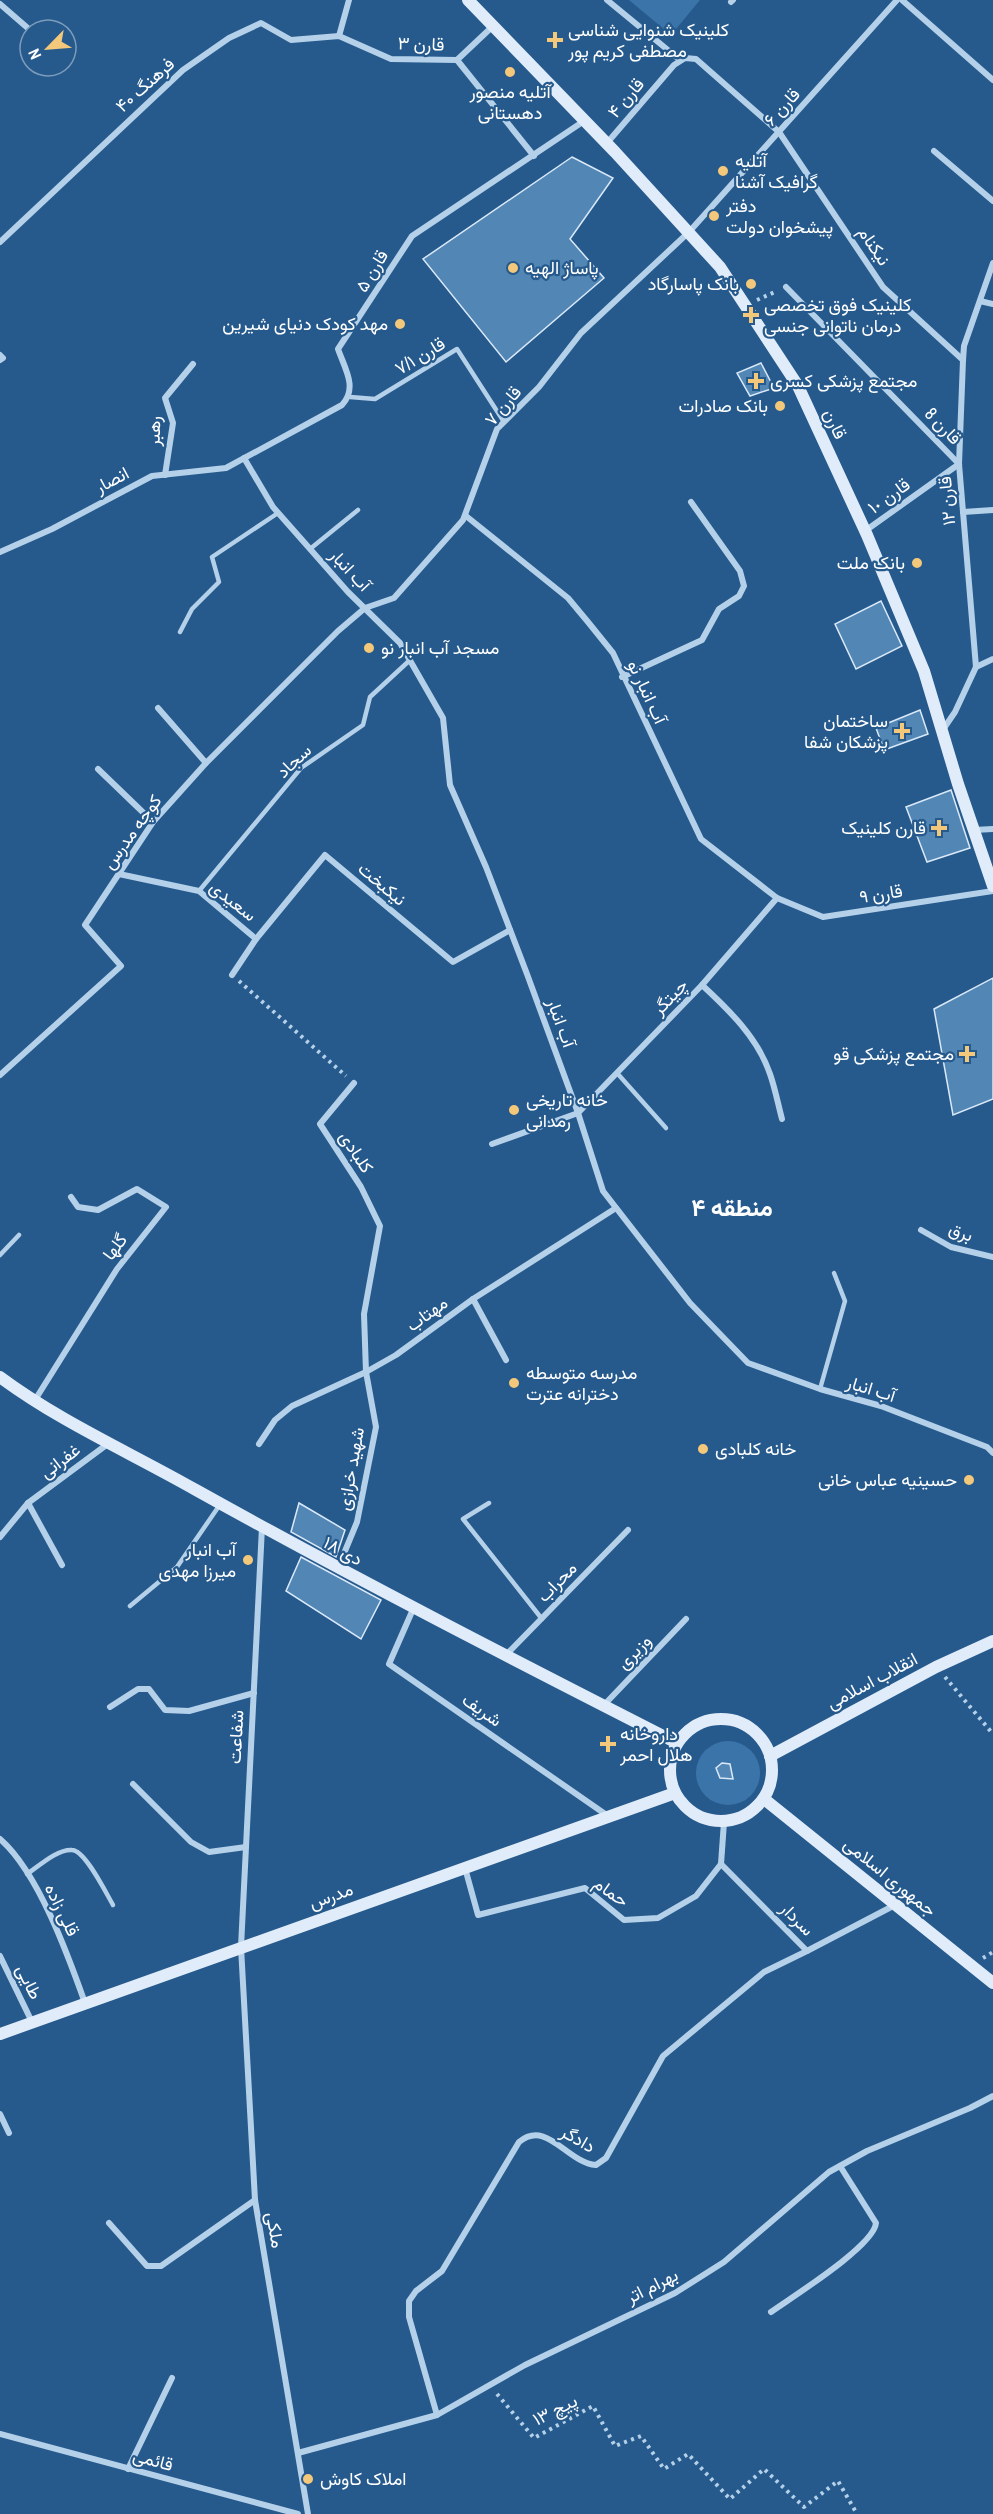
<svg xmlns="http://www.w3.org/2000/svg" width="993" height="2514" font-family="'Archivo Narrow',Vazirmatn,sans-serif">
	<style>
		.green { fill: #3a74a9 }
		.building { fill: #5286b5; stroke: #dae9f8; stroke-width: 1.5 }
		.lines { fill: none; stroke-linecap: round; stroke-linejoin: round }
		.path { stroke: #b5d1ea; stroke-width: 4; stroke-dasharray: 3 4.5; stroke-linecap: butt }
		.service { stroke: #b5d1ea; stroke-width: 4.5 }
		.minor { stroke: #b5d1ea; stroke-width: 6 }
		.secondary { stroke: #e0ecf9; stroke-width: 12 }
		.poi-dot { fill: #f4c87a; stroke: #265a8d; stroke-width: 2 }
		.labels { text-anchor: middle; stroke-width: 4.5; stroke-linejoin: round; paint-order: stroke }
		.poi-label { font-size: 18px; fill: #fff; stroke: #265a8d; text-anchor: start }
		.street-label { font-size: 18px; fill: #fff; stroke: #265a8d }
		.district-label { font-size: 24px; font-weight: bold; fill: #fff; stroke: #265a8d }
	</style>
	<rect width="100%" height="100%" fill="#265a8d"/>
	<g class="green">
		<path d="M629,0H700L671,35Z"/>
		<circle cx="728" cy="1773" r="32"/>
	</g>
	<g class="building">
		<path d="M572,157L613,178L570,239L604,278L506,362L423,259Z"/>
		<path d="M761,363L774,388L750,396L737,373Z"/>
		<path d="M881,601L902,646L856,669L835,624Z"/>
		<path d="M920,710L928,734L884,750L876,728Z"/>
		<path d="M951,790L970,848L927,862L906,807Z"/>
		<path d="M993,978V1099L953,1115L934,1009Z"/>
		<path d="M299,1503L345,1530L336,1557L291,1532Z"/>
		<path d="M301,1557L381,1600L361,1639L286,1591Z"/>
		<path d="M722,1763L730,1764L733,1779L720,1778L716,1768Z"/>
	</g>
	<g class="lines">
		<g class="path">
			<path d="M757,300L777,291"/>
			<path d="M239,981L346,1076"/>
			<path d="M945,1677L993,1734"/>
			<path d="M983,1958L993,1952"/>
			<path d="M497,2394L534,2438L593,2406L615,2446L641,2436L664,2469L688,2454L730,2499L764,2469L804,2507L838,2481L857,2514"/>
		</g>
		<g class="service">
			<path d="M350,397L375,399L457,349L504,422"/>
			<path d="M310,549L358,510"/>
			<path d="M180,632L192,609L219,582L212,557L278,513"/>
			<path d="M199,891L301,768L363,725L370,697L410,660"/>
			<path d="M617,1073L666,1128"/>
			<path d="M0,1255L19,1235"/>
			<path d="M820,1389L845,1301L834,1273"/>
			<path d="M489,1503L463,1519L542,1619"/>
			<path d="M130,1606L177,1567L219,1506"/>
			<path d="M27,1874C39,1866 57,1849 72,1850C85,1850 106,1893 113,1905"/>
		</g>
		<g class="minor">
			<path d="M607,0L680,60"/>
			<path d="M902,0L993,80"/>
			<path d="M731,2L733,0"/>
			<path d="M0,4L30,30"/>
			<path d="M339,36L349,0"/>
			<path d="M457,60L534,156"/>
			<path d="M607,143L674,65L685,58L696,59L779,132L883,287L963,360"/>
			<path d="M934,151L993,201"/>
			<path d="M0,242L183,70L229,38L261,23L291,40L339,36L391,59L457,60L493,26"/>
			<path d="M786,287L959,464"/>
			<path d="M980,301L993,304"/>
			<path d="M0,355L3,358L0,360"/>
			<path d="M244,458L273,507L348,592L400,643L443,718L450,785L486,867L527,974L578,1113L603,1191L690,1303L748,1363L820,1389L881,1406L987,1447L993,1453"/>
			<path d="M165,475L173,423L165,398L193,364"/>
			<path d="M963,512L993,510"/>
			<path d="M466,516L568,598L588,622L613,653L701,839L777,898L823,917L993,891"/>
			<path d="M865,531L959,464"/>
			<path d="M0,552L52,529L152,476L226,468L342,405C358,388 345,369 338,349L412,236L584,121"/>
			<path d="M976,667L993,659"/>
			<path d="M622,677L702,640L719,609L739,596L744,586L740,571L691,502"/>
			<path d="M158,708L206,763"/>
			<path d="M942,731L955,712L976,667L959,464L963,360L964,346L993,263"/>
			<path d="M98,769L153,822"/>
			<path d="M974,830L993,829"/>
			<path d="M119,874L199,891L256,939"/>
			<path d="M232,975L256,939L325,855L453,962L510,930"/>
			<path d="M702,985C729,1010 758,1038 770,1074C775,1088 778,1104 782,1119"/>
			<path d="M0,1075L121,966L85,925L153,822L206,763L338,631L365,608L394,598L463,520L497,429L539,387L581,333L689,232L897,0"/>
			<path d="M492,1144L578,1113L702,985L777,898"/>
			<path d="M921,1230L951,1247L993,1257"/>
			<path d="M473,1299L506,1360"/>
			<path d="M35,1400L117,1269L166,1207L137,1189L98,1210L78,1207L71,1197"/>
			<path d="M259,1444L275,1420L292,1406L366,1372L396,1355L473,1299L616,1208"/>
			<path d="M28,1503L109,1443"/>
			<path d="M262,1527L241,1947L255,2200L308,2514"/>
			<path d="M0,1537L28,1503L62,1565"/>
			<path d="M338,1568L357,1522L376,1427L366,1372L364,1314L380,1226L361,1187L320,1124L354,1083"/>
			<path d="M414,1607L389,1664L608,1816"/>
			<path d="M506,1655L628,1530"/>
			<path d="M604,1705L686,1619"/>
			<path d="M110,1707L138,1689H149L165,1710L189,1711L254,1693"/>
			<path d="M133,1784L191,1842L209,1852L246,1847"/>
			<path d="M0,1839C38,1872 68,1955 85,2003"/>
			<path d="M721,1864L807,1951L895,1905"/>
			<path d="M721,1864L724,1822"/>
			<path d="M465,1868L478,1915L585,1888L624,1920L658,1918L696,1896L721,1864"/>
			<path d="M0,1956L32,2022"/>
			<path d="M0,2114L9,2133"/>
			<path d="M109,2223L147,2266H161L255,2200"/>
			<path d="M771,2312C792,2297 874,2246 876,2223L840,2166"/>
			<path d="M437,2415L409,2317V2301L416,2291L442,2271L519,2142C547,2119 566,2162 596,2165L606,2158L663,2056L764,1972L807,1951"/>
			<path d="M0,2434L298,2514"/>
			<path d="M298,2453L437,2415L525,2365L675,2293L724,2262L829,2172L867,2151L970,2108L993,2096"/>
			<path d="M128,2469L172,2378"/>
		</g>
		<g class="secondary">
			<path d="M468,0L615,152L720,267L798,386L867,535L924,671L958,784L993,886"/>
			<path d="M0,1377C59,1421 131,1453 196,1490C354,1578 516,1661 677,1743"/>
			<circle cx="721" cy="1770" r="51"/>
			<path d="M770,1756L936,1667L993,1641"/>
			<path d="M764,1799L993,1983"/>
			<path d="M0,2034L675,1793"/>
		</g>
	</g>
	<g class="poi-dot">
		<path d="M552 31h6v6h6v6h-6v6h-6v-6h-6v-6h6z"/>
		<circle cx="510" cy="72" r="6"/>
		<circle cx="723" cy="171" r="6"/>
		<circle cx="714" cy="216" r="6"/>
		<circle cx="513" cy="268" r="6"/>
		<circle cx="751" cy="284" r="6"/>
		<path d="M748 306h6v6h6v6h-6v6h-6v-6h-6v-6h6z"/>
		<circle cx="400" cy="324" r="6"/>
		<path d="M753 372h6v6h6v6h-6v6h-6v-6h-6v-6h6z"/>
		<circle cx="780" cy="406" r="6"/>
		<circle cx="917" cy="563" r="6"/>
		<circle cx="369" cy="648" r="6"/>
		<path d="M899 722h6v6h6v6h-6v6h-6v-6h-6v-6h6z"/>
		<path d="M936 819h6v6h6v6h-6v6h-6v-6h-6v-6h6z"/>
		<path d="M964 1045h6v6h6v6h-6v6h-6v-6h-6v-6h6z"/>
		<circle cx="514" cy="1110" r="6"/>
		<circle cx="514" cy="1383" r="6"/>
		<circle cx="703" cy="1449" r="6"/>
		<circle cx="969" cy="1480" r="6"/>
		<circle cx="248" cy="1560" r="6"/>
		<path d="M605 1735h6v6h6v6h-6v6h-6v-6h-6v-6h6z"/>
		<circle cx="308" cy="2479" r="6"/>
	</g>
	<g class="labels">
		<g class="poi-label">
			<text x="568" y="36">کلینیک شنوایی شناسی<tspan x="568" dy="21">مصطفی کریم پور</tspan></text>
			<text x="510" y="98" text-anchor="middle">آتلیه منصور<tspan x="510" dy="21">دهستانی</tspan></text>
			<text x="735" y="167">آتلیه<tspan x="735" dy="21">گرافیک آشنا</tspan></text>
			<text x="726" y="212">دفتر<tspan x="726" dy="21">پیشخوان دولت</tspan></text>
			<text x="525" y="274">پاساژ الهیه</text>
			<text x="739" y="290" text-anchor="end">بانک پاسارگاد</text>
			<text x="764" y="311">کلینیک فوق تخصصی<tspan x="764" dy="21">درمان ناتوانی جنسی</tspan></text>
			<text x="388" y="330" text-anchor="end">مهد کودک دنیای شیرین</text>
			<text x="770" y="387">مجتمع پزشکی کسری</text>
			<text x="768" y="412" text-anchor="end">بانک صادرات</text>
			<text x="905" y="569" text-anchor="end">بانک ملت</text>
			<text x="381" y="654">مسجد آب انبار نو</text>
			<text x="888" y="727" text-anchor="end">ساختمان<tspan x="888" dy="21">پزشکان شفا</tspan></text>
			<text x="926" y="834" text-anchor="end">قارن کلینیک</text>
			<text x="954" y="1060" text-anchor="end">مجتمع پزشکی قو</text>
			<text x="526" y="1106">خانه تاریخی<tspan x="526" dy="21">رمدانی</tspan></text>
			<text x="526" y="1379">مدرسه متوسطه<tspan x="526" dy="21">دخترانه عترت</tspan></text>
			<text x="715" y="1455">خانه کلبادی</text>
			<text x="957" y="1486" text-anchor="end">حسینیه عباس خانی</text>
			<text x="236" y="1556" text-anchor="end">آب انبار<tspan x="236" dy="21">میرزا مهدی</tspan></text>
			<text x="620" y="1740">داروخانه<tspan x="620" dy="21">هلال احمر</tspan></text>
			<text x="320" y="2485">املاک کاوش</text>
		</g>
		<g class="street-label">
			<text transform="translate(421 44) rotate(2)" y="6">قارن ٣</text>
			<text transform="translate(145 85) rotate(-42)" y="6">فرهنگ ۴۰</text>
			<text transform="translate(626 98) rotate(-50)" y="6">قارن ۴</text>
			<text transform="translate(782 107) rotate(-48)" y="6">قارن ۶</text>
			<text transform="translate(874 246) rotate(56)" y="6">نیکنام</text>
			<text transform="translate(372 271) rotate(-59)" y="6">قارن ۵</text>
			<text transform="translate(420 356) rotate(-31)" y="6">قارن ۷/۱</text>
			<text transform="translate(503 406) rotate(-50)" y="6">قارن ٧</text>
			<text transform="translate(835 424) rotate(65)" y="6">قارن</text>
			<text transform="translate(943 426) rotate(46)" y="6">قارن 8</text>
			<text transform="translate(154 431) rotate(-88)" y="6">رهبر</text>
			<text transform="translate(112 480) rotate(-28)" y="6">انصار</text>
			<text transform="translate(889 496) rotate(-36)" y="6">قارن ١٠</text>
			<text transform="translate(947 501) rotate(-95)" y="6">قارن ۱۲</text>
			<text transform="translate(350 570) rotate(47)" y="6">آب انبار</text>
			<text transform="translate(647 692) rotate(65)" y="6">آب انبار نو</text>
			<text transform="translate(294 761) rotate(-43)" y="6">سجاد</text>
			<text transform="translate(132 832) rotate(-54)" y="6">کوچه مدرس</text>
			<text transform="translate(382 884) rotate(40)" y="6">نیکبخت</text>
			<text transform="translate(881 894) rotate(-9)" y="6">قارن ٩</text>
			<text transform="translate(233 901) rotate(38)" y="6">سعیدی</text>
			<text transform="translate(670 997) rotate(-46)" y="6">چیتگر</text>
			<text transform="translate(561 1023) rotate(70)" y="6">آب انبار</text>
			<text transform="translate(356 1152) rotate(57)" y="6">کلبادی</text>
			<text transform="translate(961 1232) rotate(20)" y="6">برق</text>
			<text transform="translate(115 1247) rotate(-53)" y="6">گلها</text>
			<text transform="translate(427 1314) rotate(-36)" y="6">مهتاب</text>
			<text transform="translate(871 1389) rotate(17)" y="6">آب انبار</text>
			<text transform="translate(60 1461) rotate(-37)" y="6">غفرانی</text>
			<text transform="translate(351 1469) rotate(-80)" y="6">شهید خرازی</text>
			<text transform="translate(343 1551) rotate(28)" y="6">۱۸ دی</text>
			<text transform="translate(557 1582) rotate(-46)" y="6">محراب</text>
			<text transform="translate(634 1652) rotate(-46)" y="6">وزیری</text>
			<text transform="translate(872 1681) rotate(-28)" y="6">انقلاب اسلامی</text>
			<text transform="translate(482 1710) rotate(35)" y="6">شریف</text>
			<text transform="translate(236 1737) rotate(-87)" y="6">شفاعت</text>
			<text transform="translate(890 1877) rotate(39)" y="6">جمهوری اسلامی</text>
			<text transform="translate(611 1892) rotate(35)" y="6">حمام</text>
			<text transform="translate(331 1896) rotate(-20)" y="6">مدرس</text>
			<text transform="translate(62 1910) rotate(64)" y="6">قلی زاده</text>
			<text transform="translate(797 1919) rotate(45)" y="6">سردار</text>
			<text transform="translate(29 1982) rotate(64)" y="6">طایی</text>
			<text transform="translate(578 2139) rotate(30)" y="6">دادگر</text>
			<text transform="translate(275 2230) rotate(80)" y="6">ملکی</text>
			<text transform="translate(652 2286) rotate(-27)" y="6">بهرام اتر</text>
			<text transform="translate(555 2410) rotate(-27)" y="6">۱۳ پیچ</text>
			<text transform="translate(153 2460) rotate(15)" y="6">قائمی</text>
		</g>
		<g class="district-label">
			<text x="732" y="1216">منطقه ۴</text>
		</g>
	</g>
	<g transform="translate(48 48) rotate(245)"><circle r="28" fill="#265a8d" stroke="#7d9cbb" stroke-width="1.5"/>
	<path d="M0-4.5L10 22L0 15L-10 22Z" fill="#f4c87a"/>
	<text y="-9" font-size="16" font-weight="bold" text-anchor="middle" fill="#ffffff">N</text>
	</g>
</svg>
